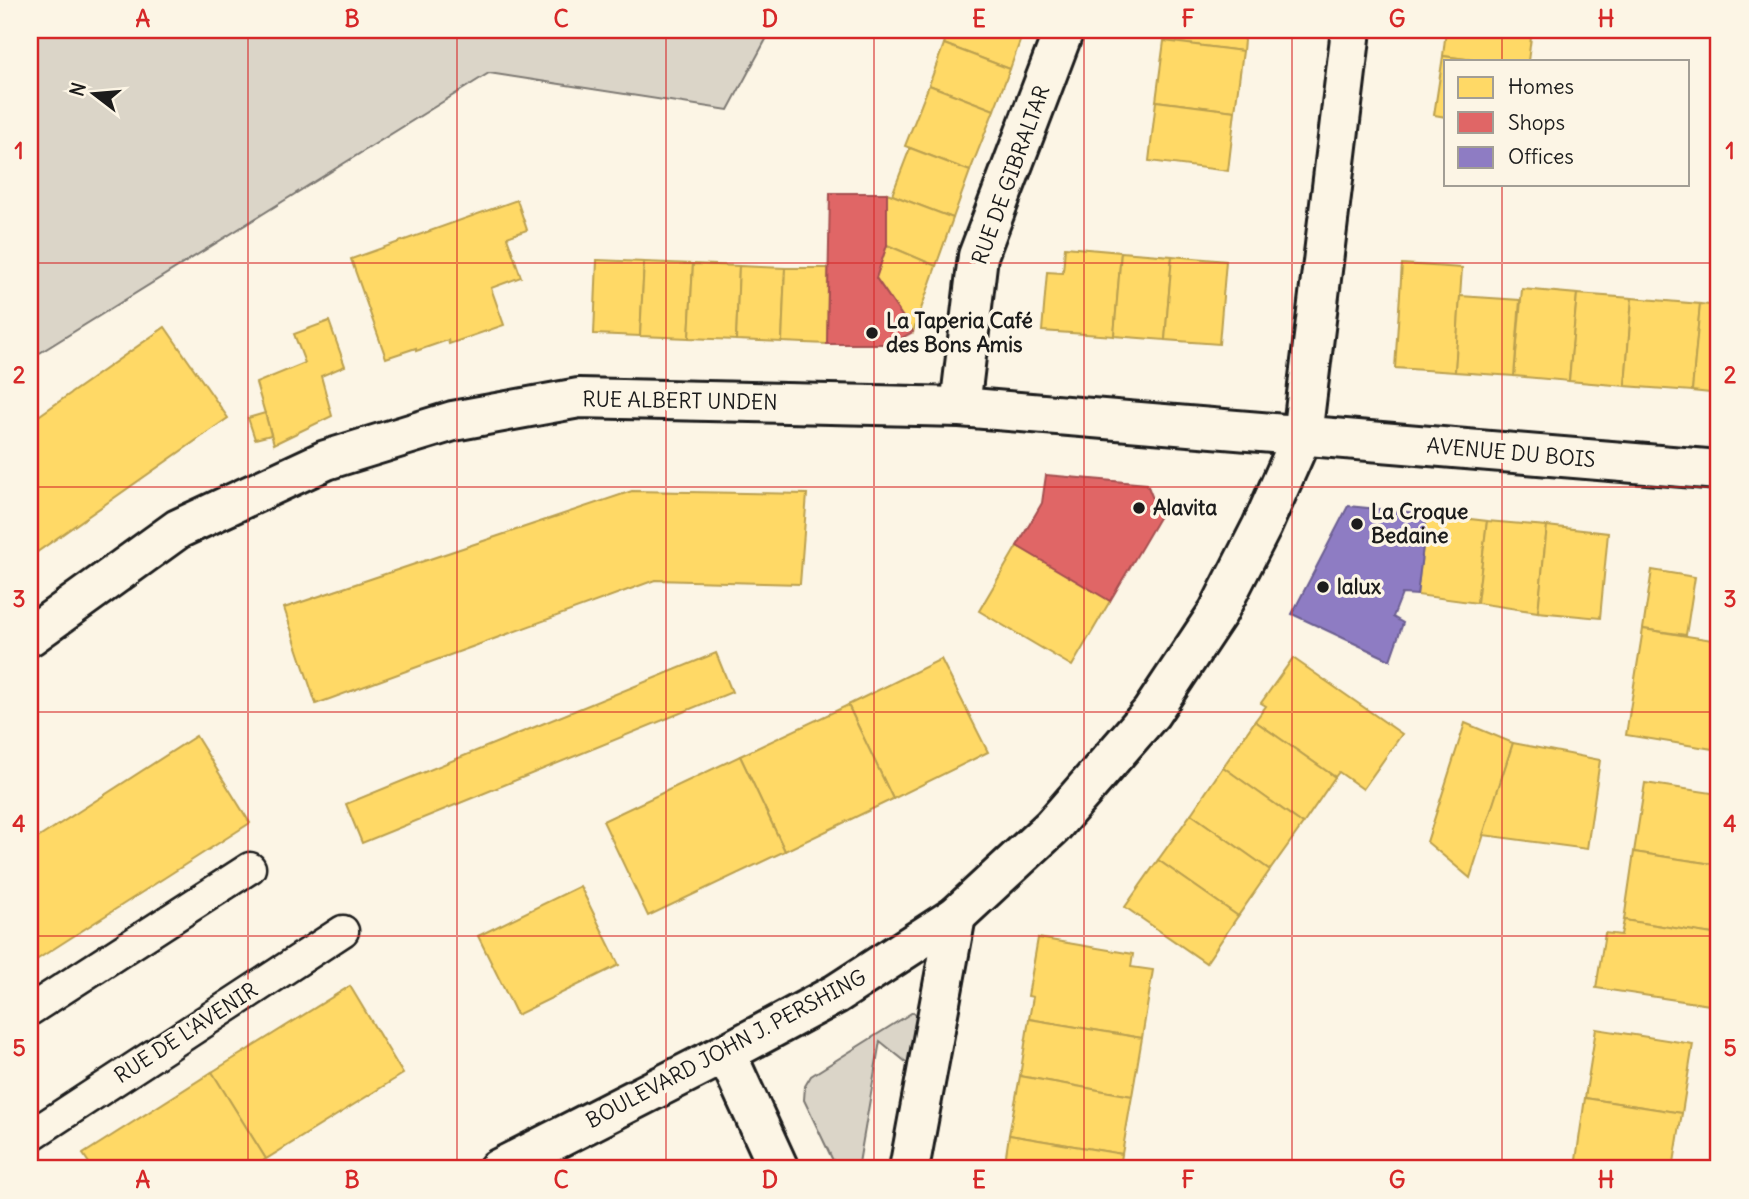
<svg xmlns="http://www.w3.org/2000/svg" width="1749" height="1199" font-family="Delius,sans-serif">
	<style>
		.green { fill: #dbd5c8; stroke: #7c7872; stroke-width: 2 }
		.homes { fill: #ffd966; stroke: #bba050; stroke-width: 2 }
		.shops { fill: #e06666; stroke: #a55050; stroke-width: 2 }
		.offices { fill: #8e7cc3; stroke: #6c5f91; stroke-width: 2 }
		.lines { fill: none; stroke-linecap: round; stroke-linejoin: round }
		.service-casing { stroke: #1c1c1c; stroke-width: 35 }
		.minor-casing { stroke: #1c1c1c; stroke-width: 44 }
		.secondary-casing { stroke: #1c1c1c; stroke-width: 44 }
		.service { stroke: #fcf5e5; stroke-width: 30 }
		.minor { stroke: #fcf5e5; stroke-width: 38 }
		.secondary { stroke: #fcf5e5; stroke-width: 38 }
		.grid { fill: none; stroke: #d62828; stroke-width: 2; stroke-opacity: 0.55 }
		.poi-dot { fill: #1c1c1c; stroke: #fcf5e5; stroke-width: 2.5 }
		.labels { text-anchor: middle; stroke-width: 7; stroke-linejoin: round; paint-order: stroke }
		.street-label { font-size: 21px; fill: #1c1c1c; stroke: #fcf5e5 }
		.poi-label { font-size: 21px; font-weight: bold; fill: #1c1c1c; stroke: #fcf5e5; text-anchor: start }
		.neatline { fill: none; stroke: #d62828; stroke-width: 2.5 }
		.grid-label { font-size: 23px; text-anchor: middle; font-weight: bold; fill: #d62828 }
	</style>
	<rect width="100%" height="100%" fill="#fcf5e5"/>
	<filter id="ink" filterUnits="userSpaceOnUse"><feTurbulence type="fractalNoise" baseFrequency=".0143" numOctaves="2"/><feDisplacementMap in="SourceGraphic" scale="14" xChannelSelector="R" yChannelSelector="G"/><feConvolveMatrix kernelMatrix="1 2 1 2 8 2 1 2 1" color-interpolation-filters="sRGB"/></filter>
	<g filter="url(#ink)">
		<g class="green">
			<path d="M30,30H771L728,110L489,73L30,359Z"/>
			<path d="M913,1012L918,1017L911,1066L880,1041L858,1169H837L804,1100L805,1086L811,1076Z"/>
		</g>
		<g class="homes">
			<path d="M949,30H1024L1010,69L944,44Z"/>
			<path d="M1165,30H1245L1243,51L1164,41Z"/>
			<path d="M1446,30H1532L1528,61H1482L1443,56Z"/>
			<path d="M1164,41L1243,51L1235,111L1156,101Z"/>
			<path d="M944,44L1010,69L994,110L929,85Z"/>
			<path d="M1443,56L1482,61H1446V117L1434,115Z"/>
			<path d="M929,85L994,110L970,171L905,146Z"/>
			<path d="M1156,101L1235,111L1228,171L1149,161Z"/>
			<path d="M910,148L970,171L953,218L892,195Z"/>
			<path d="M887,193L953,218L936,266L887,245Z"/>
			<path d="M517,200L527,230L507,237L521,277L491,288L504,325L449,344L448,340L416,351V348L386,358L351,259Z"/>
			<path d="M887,245L936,266L913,332L876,278Z"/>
			<path d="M1065,247L1121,252L1114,336L1042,331L1047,272L1063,273Z"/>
			<path d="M1121,252L1172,256L1165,340L1114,336Z"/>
			<path d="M1172,256L1226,261L1219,344L1165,340Z"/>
			<path d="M597,260L644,262L640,336L594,334Z"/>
			<path d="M644,262L693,264L689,338L640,336Z"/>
			<path d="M693,264L739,266L736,340L689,338Z"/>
			<path d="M1402,264L1462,268L1455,372L1395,368Z"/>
			<path d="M739,266L785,268L782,342L736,340Z"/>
			<path d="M785,268H828L827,344L782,342Z"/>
			<path d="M1522,289L1577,294L1569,381L1514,376Z"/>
			<path d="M1577,294L1632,298L1625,386L1569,381Z"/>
			<path d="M1460,296L1520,300L1514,376L1455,372Z"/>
			<path d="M1632,298L1700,304L1692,391L1625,386Z"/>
			<path d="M1700,304L1719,306V394L1692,391Z"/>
			<path d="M329,321L345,366L321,376L332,416L274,444L256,383L305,363L294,334Z"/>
			<path d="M165,327L228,418L30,557V422Z"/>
			<path d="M265,413L271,435L255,439L248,418Z"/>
			<path d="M632,491L807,494L800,584L655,580L316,704L284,608Z"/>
			<path d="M1427,514L1487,521L1477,603L1417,595Z"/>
			<path d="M1487,521L1547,526L1538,612L1477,603Z"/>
			<path d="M1547,526L1608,533L1600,618L1538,612Z"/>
			<path d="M1017,546L1110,601L1072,666L979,611Z"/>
			<path d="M1652,570L1695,577L1686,635L1643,629Z"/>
			<path d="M1643,629L1719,641V750L1626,735Z"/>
			<path d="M716,653L732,692L362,843L346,804Z"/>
			<path d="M1293,658L1402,734L1363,789L1339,772L1335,777L1255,721L1266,706L1261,703Z"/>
			<path d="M941,659L988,752L893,799L848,705Z"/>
			<path d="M848,705L893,799L785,851L740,756Z"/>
			<path d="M1255,721L1335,777L1303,824L1223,767Z"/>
			<path d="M1465,723L1513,743L1470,878L1427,842Z"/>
			<path d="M196,736L250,823L30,964V843Z"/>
			<path d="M1513,743L1600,760L1587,849L1483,835Z"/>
			<path d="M740,756L785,851L648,916L603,821Z"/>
			<path d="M1223,767L1303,824L1270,870L1191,814Z"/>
			<path d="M1645,783L1719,794V865L1634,852Z"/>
			<path d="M1191,814L1270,870L1238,916L1158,860Z"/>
			<path d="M1634,852L1719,865V935L1624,920Z"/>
			<path d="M1158,860L1238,916L1206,963L1125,907Z"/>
			<path d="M580,886L619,965L517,1015L478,936Z"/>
			<path d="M1624,920L1719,935L1710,1005L1596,988L1605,933L1621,935Z"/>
			<path d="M1038,938L1133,954L1131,967L1153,970L1142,1038L1029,1019L1033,997L1028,996Z"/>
			<path d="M350,986L403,1074L266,1159L212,1072Z"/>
			<path d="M1029,1019L1142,1038L1132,1096L1020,1076Z"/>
			<path d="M1596,1029L1693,1044L1682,1113L1585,1098Z"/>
			<path d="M212,1072L266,1159L249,1169H93L83,1154Z"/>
			<path d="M1020,1076L1132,1096L1122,1154L1009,1135Z"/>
			<path d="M1585,1098L1682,1113L1673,1169H1586L1575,1167Z"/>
			<path d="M1009,1135L1122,1154L1120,1169H1004Z"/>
		</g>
		<g class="shops">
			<path d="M830,193H887V245L876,278L913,332L891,344H827Z"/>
			<path d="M1046,475L1147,484L1160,516L1110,601L1017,546L1042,503Z"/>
		</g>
		<path class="offices" d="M1348,506L1427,514L1417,595L1402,594L1393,617L1403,623L1390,660L1292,614Z"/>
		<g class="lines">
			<g class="service-casing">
				<g id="service">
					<path d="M30,1010L250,868"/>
					<path d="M30,1136L343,931"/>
				</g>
			</g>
			<g class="minor-casing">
				<g id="minor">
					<path d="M960,407L978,256L1064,30"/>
					<path d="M726,1053L779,1169"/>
					<path d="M498,1169L726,1053L836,994L956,916L1052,827L1151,713L1218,612L1262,526L1302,436L1351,30"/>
					<path d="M909,1169L956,916"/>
				</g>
			</g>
			<g class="secondary-casing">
				<path id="secondary" d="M30,636L178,529L326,460L453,421L579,398L960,407L1719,470"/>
			</g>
			<use href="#service" class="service"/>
			<use href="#minor" class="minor"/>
			<use href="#secondary" class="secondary"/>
		</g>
	</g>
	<path class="grid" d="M248,30V1169M457,30V1169M666,30V1169M874,30V1169M1084,30V1169M1292,30V1169M1502,30V61M1502,184V1169M30,263H1719M30,487H1719M30,712H1719M30,936H1719"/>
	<g class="poi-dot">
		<circle cx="872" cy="333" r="7"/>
		<circle cx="1139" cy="508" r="7"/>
		<circle cx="1357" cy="524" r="7"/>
		<circle cx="1323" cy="587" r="7"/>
	</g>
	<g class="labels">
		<g class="street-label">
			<text transform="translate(1011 175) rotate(-70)" y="7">RUE DE GIBRALTAR</text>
			<text transform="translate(680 401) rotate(1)" y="7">RUE ALBERT UNDEN</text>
			<text transform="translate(1511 453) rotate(5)" y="7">AVENUE DU BOIS</text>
			<text transform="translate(186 1033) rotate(-33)" y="7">RUE DE L'AVENIR</text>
			<text transform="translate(726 1049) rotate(-28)" y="7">BOULEVARD JOHN J. PERSHING</text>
		</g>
		<g class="poi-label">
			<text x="886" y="328">La Taperia Café<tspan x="886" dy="24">des Bons Amis</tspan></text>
			<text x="1153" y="515">Alavita</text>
			<text x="1371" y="519">La Croque<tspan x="1371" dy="24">Bedaine</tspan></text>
			<text x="1337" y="594">lalux</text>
		</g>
	</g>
	<rect width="1749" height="1199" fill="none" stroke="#fcf5e5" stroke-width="77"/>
	<rect x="1444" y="60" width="245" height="126" fill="#fcf5e5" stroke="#a29e95" stroke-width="2"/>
	<rect x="1458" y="77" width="35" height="21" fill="#ffd966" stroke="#a29e95" stroke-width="2"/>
	<text x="1508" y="94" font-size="21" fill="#1c1c1c">Homes</text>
	<rect x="1458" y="112" width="35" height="21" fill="#e06666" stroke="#a29e95" stroke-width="2"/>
	<text x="1508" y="130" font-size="21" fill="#1c1c1c">Shops</text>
	<rect x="1458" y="147" width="35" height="21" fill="#8e7cc3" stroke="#a29e95" stroke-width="2"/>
	<text x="1508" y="164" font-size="21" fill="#1c1c1c">Offices</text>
	<g transform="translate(94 94) rotate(286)" stroke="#fcf5e5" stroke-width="5" paint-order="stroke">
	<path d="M0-5L12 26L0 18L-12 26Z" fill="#1c1c1c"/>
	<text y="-10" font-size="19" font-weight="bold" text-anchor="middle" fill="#1c1c1c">N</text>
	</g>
	<rect x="38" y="38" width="1672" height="1122" class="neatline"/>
	<g class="grid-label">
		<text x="143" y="27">A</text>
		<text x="352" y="27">B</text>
		<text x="561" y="27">C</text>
		<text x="770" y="27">D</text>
		<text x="979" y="27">E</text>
		<text x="1188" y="27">F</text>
		<text x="1397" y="27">G</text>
		<text x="1606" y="27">H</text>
		<text x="19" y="159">1</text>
		<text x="1730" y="159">1</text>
		<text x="19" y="383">2</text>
		<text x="1730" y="383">2</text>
		<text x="19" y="607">3</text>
		<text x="1730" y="607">3</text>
		<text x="19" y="832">4</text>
		<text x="1730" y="832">4</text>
		<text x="19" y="1056">5</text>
		<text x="1730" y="1056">5</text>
		<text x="143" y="1188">A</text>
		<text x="352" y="1188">B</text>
		<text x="561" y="1188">C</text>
		<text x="770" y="1188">D</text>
		<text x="979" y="1188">E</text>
		<text x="1188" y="1188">F</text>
		<text x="1397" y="1188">G</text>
		<text x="1606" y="1188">H</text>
	</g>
</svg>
